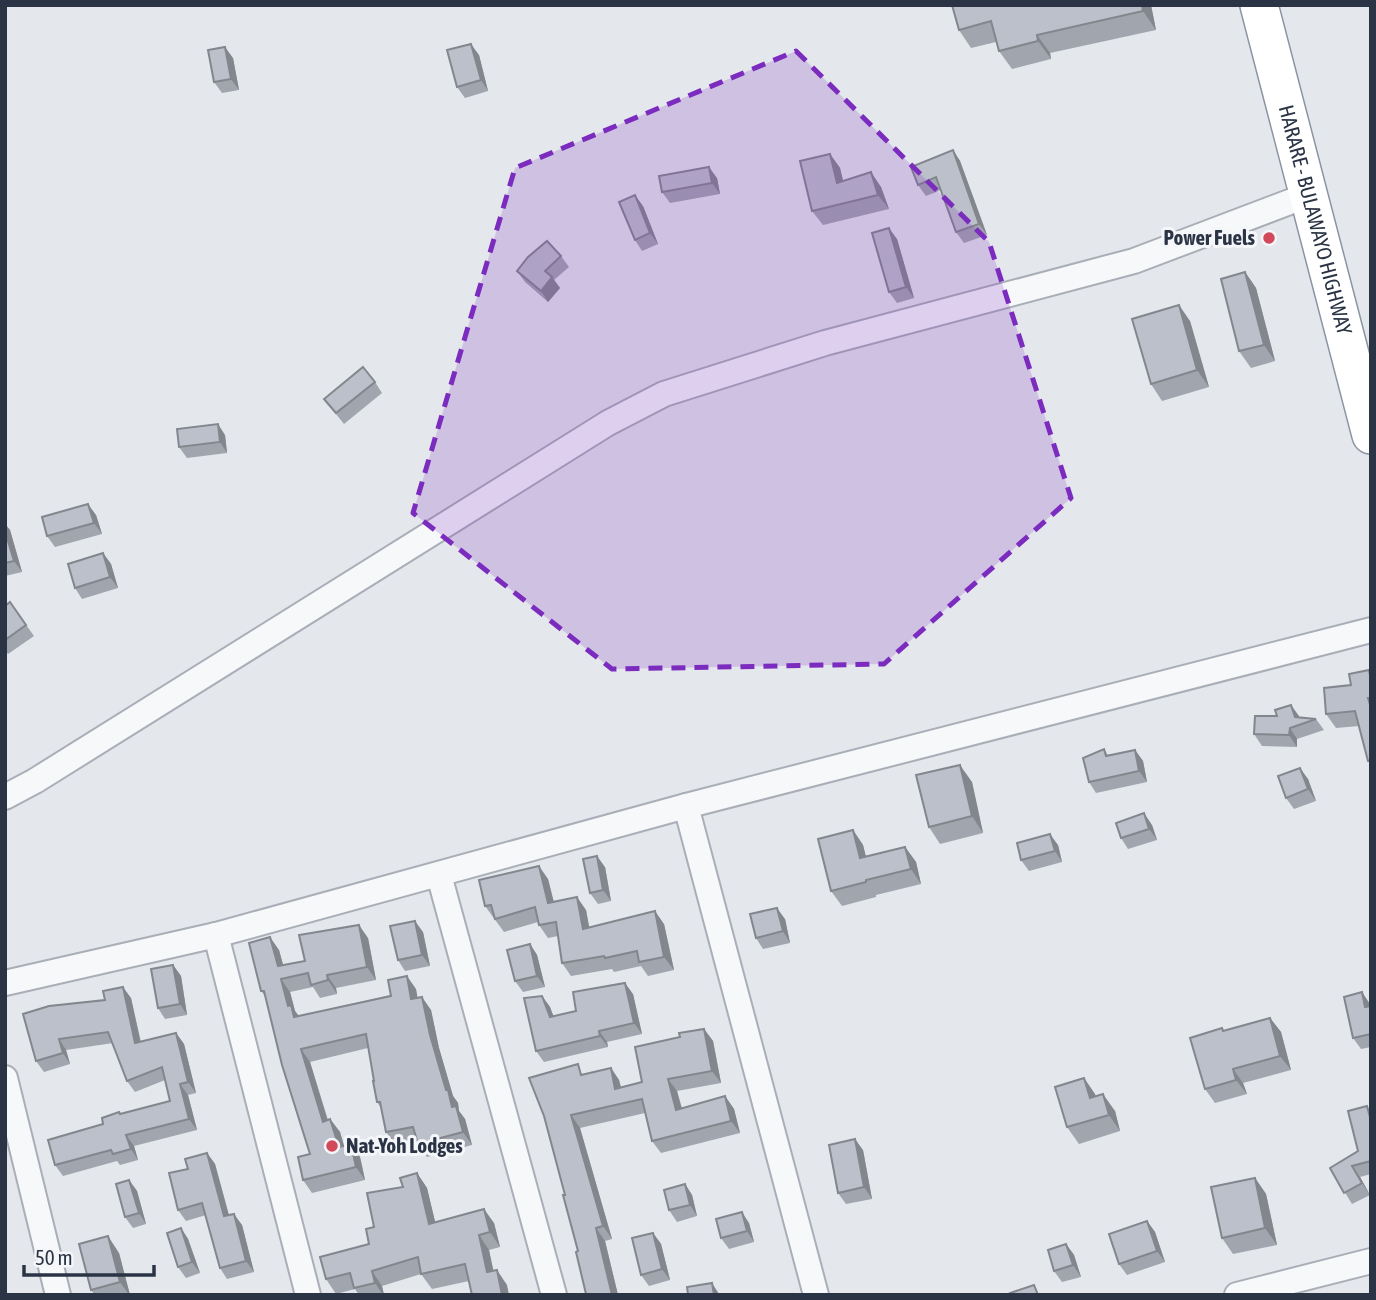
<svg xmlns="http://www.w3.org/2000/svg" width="1376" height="1300" font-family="'Asap Condensed',sans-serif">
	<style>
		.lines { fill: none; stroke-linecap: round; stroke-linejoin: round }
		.minor-casing { stroke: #a9aeb7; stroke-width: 28 }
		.highway-casing { stroke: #8b94a3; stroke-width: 40 }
		.minor { stroke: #f7f8fa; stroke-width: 24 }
		.highway { stroke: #fff; stroke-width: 37 }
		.wall { fill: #a1a5ae }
		.shaded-wall { fill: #83868d }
		.building { fill: #bbc0ca; stroke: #83868d; stroke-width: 2 }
		.marked { fill: #7b2cbf; fill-opacity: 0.2; stroke: #7b2cbf; stroke-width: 5; stroke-dasharray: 14 9; stroke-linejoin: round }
		.poi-dot { fill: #d1495b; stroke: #f4f6f9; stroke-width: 2.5 }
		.labels { text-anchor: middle; stroke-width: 6; stroke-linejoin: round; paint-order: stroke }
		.street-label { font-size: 21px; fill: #2b3445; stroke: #f4f6f9 }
		.poi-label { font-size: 21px; font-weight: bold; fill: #2b3445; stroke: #f4f6f9; text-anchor: end }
	</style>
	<rect width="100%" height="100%" fill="#e4e7ec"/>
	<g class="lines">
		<g class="minor-casing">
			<g id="minor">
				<path d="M5,797L35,781L608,423L664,394L825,343L1134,261L1308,195"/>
				<path d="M686,806L816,1295"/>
				<path d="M439,875L554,1295"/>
				<path d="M216,935L308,1295"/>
				<path d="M5,983L216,935L686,806L1371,630"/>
				<path d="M5,1078L58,1295"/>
				<path d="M1237,1295L1371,1261"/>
			</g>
		</g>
		<g class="highway-casing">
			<g id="highway">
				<path id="s1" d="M1259,5L1371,435"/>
			</g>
		</g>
		<use href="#minor" class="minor"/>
		<use href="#highway" class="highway"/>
	</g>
	<g class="wall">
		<path d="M952,5H1151L1156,30L1050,53L1051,59L1012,69L999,51L996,42L971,48L959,30Z"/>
		<path d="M479,55L488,91L465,98L457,87Z"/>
		<path d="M233,58L239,90L222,93L214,82Z"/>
		<path d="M953,150L960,161L987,235L964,243L956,232L941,190L926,196L918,185Z"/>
		<path d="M830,154L840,168L843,181L881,187L889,209L823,225L812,211Z"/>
		<path d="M717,178L720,194L670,203L662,192Z"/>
		<path d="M643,206L658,244L642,251L635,240Z"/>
		<path d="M897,239L914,298L897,303L889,292Z"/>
		<path d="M561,256L569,267L554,280L560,288L548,302L525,282L517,271Z"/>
		<path d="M1245,272L1256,288L1275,361L1251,368L1239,351Z"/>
		<path d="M1190,321L1209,387L1162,401L1151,384Z"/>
		<path d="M375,382L382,393L344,424L324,399Z"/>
		<path d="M225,435L227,453L187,458L179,447Z"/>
		<path d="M96,515L102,534L55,547L47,536Z"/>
		<path d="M5,524L10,530L22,572L5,576Z"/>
		<path d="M103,553L111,564L118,588L82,599L75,588Z"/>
		<path d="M10,602L34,636L8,654L5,651V606Z"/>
		<path d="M1369,670L1371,673V765L1368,761L1359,726L1336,728L1326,714L1351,685Z"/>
		<path d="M1277,716H1299V717L1316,719L1324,730L1297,739V747L1262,746L1254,734Z"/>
		<path d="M1104,749L1108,755L1135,750L1143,761L1147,782L1096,793L1089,782Z"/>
		<path d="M1308,779L1316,801L1294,809L1286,798Z"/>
		<path d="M972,782L983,833L940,844L929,827Z"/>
		<path d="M1152,825L1157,840L1128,849L1121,838Z"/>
		<path d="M853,830L863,845L866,857L905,847L916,862L921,884L876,895V897L842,906L831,891Z"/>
		<path d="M1058,845L1062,862L1029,871L1021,860Z"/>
		<path d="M605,867L611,901L598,904L590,893Z"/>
		<path d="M548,879L554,902L586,910L589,928L664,924L674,970L648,976L641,966L614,972L612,969L571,976L562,963L558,936L548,938L539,925L538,922L504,932L485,906Z"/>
		<path d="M785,919L790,943L763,949L756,938Z"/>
		<path d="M423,932L430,966L405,971L398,960Z"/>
		<path d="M368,938L376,980L336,988L337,994L320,998L313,987L290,992L295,1011L299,1016L416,989L417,998L431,1010L439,1048L453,1096L458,1103L459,1111L465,1119L472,1145L427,1157L418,1144L417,1141L395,1145L386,1132L381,1108L377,1102L374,1081L368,1048L310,1062L328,1120L330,1119L340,1132L344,1146L351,1144L360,1157L365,1180L312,1193L303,1180L310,1154L266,997L261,991L279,950L283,965L305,961Z"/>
		<path d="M530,944L537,955L545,987L523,992L515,981Z"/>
		<path d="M173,965L181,976L187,1015L165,1019L158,1008Z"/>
		<path d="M633,994L642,1034L607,1042L608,1047L544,1062L536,1051L542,996L550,1007L553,1016L576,1011Z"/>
		<path d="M131,998L141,1042L176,1033L184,1044L196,1093L188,1095L197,1130L134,1146L138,1160L120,1165L117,1161L63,1176L55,1165L103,1124L121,1114L170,1101L165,1080L135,1092L127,1081L113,1043L66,1050L70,1064L44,1072L36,1061L23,1014Z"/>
		<path d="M1370,1004L1371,1047L1361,1049L1353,1038Z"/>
		<path d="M1270,1018L1281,1032L1291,1070L1243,1083L1247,1094L1215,1103L1205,1089L1224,1031Z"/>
		<path d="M704,1029L713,1041L721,1083L677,1091L682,1108L725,1096L734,1109L740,1133L661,1153L652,1141L645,1113L580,1128L612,1239L605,1241L618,1295L586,1294L578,1251L565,1195L544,1116L585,1074L611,1068L619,1080L621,1087L642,1082L680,1037Z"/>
		<path d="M1084,1078L1096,1096L1115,1111L1120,1131L1079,1144L1067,1127Z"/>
		<path d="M1367,1106L1371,1112V1174L1360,1177L1370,1195L1352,1204L1330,1168L1358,1151Z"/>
		<path d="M863,1150L872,1199L846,1204L838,1193Z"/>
		<path d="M207,1153L215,1164L229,1215L242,1225L254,1272L227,1279L220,1268L206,1215L186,1221L178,1210L188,1169Z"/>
		<path d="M417,1173L427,1188L435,1222L494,1223L500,1247L489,1250L493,1271L507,1285L469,1281L432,1289L421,1274L382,1286L384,1295H359L355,1289L336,1294L326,1279L369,1244L374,1227L403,1187Z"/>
		<path d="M1255,1178L1266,1194L1277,1245L1233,1254L1222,1238Z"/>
		<path d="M129,1180L137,1191L146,1224L133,1228L125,1217Z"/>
		<path d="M685,1184L692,1195L697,1216L677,1222L669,1210Z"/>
		<path d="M1147,1221L1155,1232L1165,1262L1127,1275L1119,1264Z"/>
		<path d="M749,1223L754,1242L729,1249L721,1238Z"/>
		<path d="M181,1228L188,1239L200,1273L186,1278L178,1267Z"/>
		<path d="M653,1233L661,1244L670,1280L649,1286L641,1275Z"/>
		<path d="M1066,1244L1074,1255L1081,1277L1062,1282L1054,1271Z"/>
		<path d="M119,1253L130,1295H95L91,1290Z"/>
	</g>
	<g class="shaded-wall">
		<path d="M1142,5H1151L1156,30L1143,11Z"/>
		<path d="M1037,35L1050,53L1051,59L1038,41Z"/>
		<path d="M471,44L479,55L488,91L481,80Z"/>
		<path d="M225,47L233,58L239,90L231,79Z"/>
		<path d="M953,150L960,161L987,235L979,224Z"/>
		<path d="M830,154L840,168L847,197L837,183Z"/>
		<path d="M709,167L717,178L720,194L712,183Z"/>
		<path d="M871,172L881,187L889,209L878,195Z"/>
		<path d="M635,195L643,206L658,244L650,233Z"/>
		<path d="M889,228L897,239L914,298L906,287Z"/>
		<path d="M1245,272L1256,288L1275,361L1264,345Z"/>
		<path d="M552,277L560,288L548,302L541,291Z"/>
		<path d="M1179,305L1190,321L1209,387L1197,370Z"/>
		<path d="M218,424L225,435L227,453L220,442Z"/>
		<path d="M88,504L96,515L102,534L94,523Z"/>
		<path d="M5,524L10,530L22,572L14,561L5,531Z"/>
		<path d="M103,553L111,564L118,588L110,577Z"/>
		<path d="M1291,705L1299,716L1301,724L1295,717Z"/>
		<path d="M1290,728L1297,739V747L1289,735Z"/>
		<path d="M1135,750L1143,761L1147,782L1139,771Z"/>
		<path d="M960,765L972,782L983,833L972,816Z"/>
		<path d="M1300,768L1308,779L1316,801L1308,789Z"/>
		<path d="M1144,813L1152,825L1157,840L1149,829Z"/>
		<path d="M853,830L863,845L870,873L860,858Z"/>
		<path d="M1050,834L1058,845L1062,862L1055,851Z"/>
		<path d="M905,847L916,862L921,884L911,869Z"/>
		<path d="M597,856L605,867L611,901L603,890Z"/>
		<path d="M539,866L548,879L557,916L548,903Z"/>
		<path d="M577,897L586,910L592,942L583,929Z"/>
		<path d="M777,908L785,919L790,943L783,931Z"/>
		<path d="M655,911L664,924L674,970L664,957Z"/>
		<path d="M415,921L423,932L430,966L422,955Z"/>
		<path d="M359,925L368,938L376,980L367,967Z"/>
		<path d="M270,937L279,950L287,979L278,966Z"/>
		<path d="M530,944L537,955L545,987L537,976Z"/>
		<path d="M173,965L181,976L187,1015L180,1004Z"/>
		<path d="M327,975L336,988L337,994L328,980Z"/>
		<path d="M407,976L416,989L420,1012L411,999Z"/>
		<path d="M281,979L290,992L295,1011L300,1018L294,1017L288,1006Z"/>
		<path d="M625,983L633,994L642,1034L634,1023Z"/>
		<path d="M123,987L131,998L143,1054L135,1043Z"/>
		<path d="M1362,992L1370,1004L1371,1007H1365Z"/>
		<path d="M542,996L550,1007L558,1028L550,1017Z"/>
		<path d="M422,997L431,1010L439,1048L453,1096L458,1103L459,1111L465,1119L472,1145L463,1132L446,1090L430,1035Z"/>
		<path d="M1270,1018L1281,1032L1291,1070L1280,1056Z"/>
		<path d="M704,1029L713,1041L721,1083L712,1071Z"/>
		<path d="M599,1031L607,1042L608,1047L600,1036Z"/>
		<path d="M176,1033L184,1044L196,1093L188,1082Z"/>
		<path d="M59,1039L66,1050L70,1064L63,1053Z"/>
		<path d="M301,1049L310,1062L332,1135L323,1122Z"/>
		<path d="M611,1068L619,1080L624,1101L615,1089Z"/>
		<path d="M1233,1069L1243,1083L1247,1094L1236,1080Z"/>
		<path d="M1084,1078L1095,1094L1101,1114L1090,1098Z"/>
		<path d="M668,1079L677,1091L685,1122L676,1110Z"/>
		<path d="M180,1084L188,1095L197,1130L189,1119Z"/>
		<path d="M1103,1094L1115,1111L1120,1131L1109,1115Z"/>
		<path d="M725,1096L734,1109L740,1133L731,1121Z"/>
		<path d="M571,1115L580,1128L612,1239L603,1226Z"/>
		<path d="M330,1119L340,1132L348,1160L339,1147Z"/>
		<path d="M126,1135L134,1146L138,1160L131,1149Z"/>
		<path d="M855,1139L863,1150L872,1199L864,1187Z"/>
		<path d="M351,1144L360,1157L365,1180L356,1167Z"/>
		<path d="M207,1153L215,1164L232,1227L224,1216Z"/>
		<path d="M1352,1166L1360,1177L1370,1195L1362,1183Z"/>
		<path d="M417,1173L427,1188L439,1238L429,1224Z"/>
		<path d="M1255,1178L1266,1194L1277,1245L1265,1228Z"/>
		<path d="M129,1180L137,1191L146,1224L139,1213Z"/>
		<path d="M685,1184L692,1195L697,1216L690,1205Z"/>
		<path d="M484,1209L494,1223L500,1247L490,1232Z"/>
		<path d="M742,1212L749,1223L754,1242L747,1231Z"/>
		<path d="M234,1214L242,1225L254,1272L246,1261Z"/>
		<path d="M1147,1221L1155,1232L1165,1262L1157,1251Z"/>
		<path d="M181,1228L188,1239L200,1273L192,1262Z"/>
		<path d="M596,1228L605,1241L618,1295H612Z"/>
		<path d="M653,1233L661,1244L670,1280L662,1269Z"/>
		<path d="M479,1235L489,1250L497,1287L487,1272Z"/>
		<path d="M108,1236L119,1253L130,1295H129L120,1282Z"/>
		<path d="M1066,1244L1074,1255L1081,1277L1073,1265Z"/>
		<path d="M497,1270L507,1285L509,1295H502Z"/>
		<path d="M372,1271L382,1286L384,1295H383L375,1283Z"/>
		<path d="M712,1283L719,1294L720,1295H714Z"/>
	</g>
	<g class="building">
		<path d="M952,5H1142L1143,11L1037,35L1038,41L999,51L991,21L959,30Z"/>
		<path d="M471,44L481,80L457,87L447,50Z"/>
		<path d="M225,47L231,79L214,82L208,50Z"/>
		<path d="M953,150L979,224L956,232L936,177L918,185L911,167Z"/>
		<path d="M830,154L837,183L871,172L878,195L812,211L800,161Z"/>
		<path d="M709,167L712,183L662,192L659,176Z"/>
		<path d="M635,195L650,233L635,240L619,202Z"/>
		<path d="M889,228L906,287L889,292L872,233Z"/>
		<path d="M547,241L561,256L545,271L552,277L541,291L517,271L528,257Z"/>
		<path d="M1245,272L1264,345L1239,351L1221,279Z"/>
		<path d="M1179,305L1197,370L1151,384L1132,319Z"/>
		<path d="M363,367L375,382L336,413L324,399Z"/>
		<path d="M218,424L220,442L179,447L177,429Z"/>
		<path d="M88,504L94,523L47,536L42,517Z"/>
		<path d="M5,531L14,561L5,563Z"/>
		<path d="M103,553L110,577L75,588L68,564Z"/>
		<path d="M10,602L26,625L5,640V606Z"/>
		<path d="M1369,670L1371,680V698H1368L1371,708V761H1368L1355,711L1326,714L1324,688L1351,685L1349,674Z"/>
		<path d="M1291,705L1295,717L1316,719L1290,728L1289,735L1254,734L1255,716H1277L1275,710Z"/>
		<path d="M1104,749L1106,756L1135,750L1139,771L1089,782L1083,758Z"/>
		<path d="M960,765L972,816L929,827L916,775Z"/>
		<path d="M1300,768L1308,789L1286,798L1278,776Z"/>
		<path d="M1144,813L1149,829L1121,838L1116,823Z"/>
		<path d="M853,830L860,858L905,847L911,869L866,880V882L831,891L818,839Z"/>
		<path d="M1050,834L1055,851L1021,860L1017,843Z"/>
		<path d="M597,856L603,890L590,893L583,859Z"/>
		<path d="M539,866L548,903L577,897L583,929L655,911L664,957L639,962L637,951L605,958L604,956L562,963L556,922L539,925L535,907L495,919L491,905L485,906L479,880Z"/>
		<path d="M777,908L783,931L756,938L750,914Z"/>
		<path d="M415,921L422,955L398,960L390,926Z"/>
		<path d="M359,925L367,967L327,975L328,980L311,985L308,973L281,979L288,1006L291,1005L294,1017L391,996L388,980L407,976L411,999L422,997L430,1035L446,1090H448L452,1107L456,1106L463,1132L418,1144L413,1127L386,1132L380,1102H377L373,1081H374L366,1034L301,1049L323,1122L330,1119L339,1147L351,1144L356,1167L303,1180L298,1157L310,1154L282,1065L264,991H261L249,943L270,937L278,966L305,961L299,935Z"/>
		<path d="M530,944L537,976L515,981L507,950Z"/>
		<path d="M173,965L180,1004L158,1008L151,969Z"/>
		<path d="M625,983L634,1023L599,1031L600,1036L536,1051L524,998L542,996L550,1017L576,1011L573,992Z"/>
		<path d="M123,987L135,1043L176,1033L188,1082L180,1084L189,1119L126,1135L131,1149L113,1154L111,1150L55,1165L48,1140L103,1124L102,1118L119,1112L120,1114L170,1101L162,1067L127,1081L108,1032L59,1039L63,1053L36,1061L23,1014L49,1006L105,1000L103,991Z"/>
		<path d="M1362,992L1365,1007L1371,1006V1034L1353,1038L1344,997Z"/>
		<path d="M1270,1018L1280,1056L1233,1069L1236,1080L1205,1089L1190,1038L1222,1028L1223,1031Z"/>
		<path d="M704,1029L712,1071L668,1079L676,1110L725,1096L731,1121L652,1141L642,1099L571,1115L603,1226L596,1228L612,1295L586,1294L576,1252L578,1251L563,1195H565L544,1116L529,1078L578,1064L581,1075L611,1068L615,1089L642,1082L635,1047L680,1037L679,1033Z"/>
		<path d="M1084,1078L1090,1098L1103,1094L1109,1115L1067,1127L1055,1087Z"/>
		<path d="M1367,1106L1371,1121V1161L1352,1166L1362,1183L1344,1193L1330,1168L1358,1151L1348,1111Z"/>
		<path d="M855,1139L864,1187L838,1193L829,1145Z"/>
		<path d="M207,1153L224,1216L234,1214L246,1261L220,1268L202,1203L178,1210L169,1173L188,1169L185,1159Z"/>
		<path d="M417,1173L429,1224L484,1209L490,1232L479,1235L487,1272L497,1270L502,1295H472L465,1264L421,1274L418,1257L372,1271L375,1283L354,1288L350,1273L326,1279L320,1257L369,1244L366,1229L374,1227L367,1193L403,1187L400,1178Z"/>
		<path d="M1255,1178L1265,1228L1222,1238L1211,1187Z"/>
		<path d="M129,1180L139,1213L125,1217L116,1184Z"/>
		<path d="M685,1184L690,1205L669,1210L664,1190Z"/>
		<path d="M742,1212L747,1231L721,1238L716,1219Z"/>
		<path d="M1147,1221L1157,1251L1119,1264L1109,1234Z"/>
		<path d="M181,1228L192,1262L178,1267L167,1233Z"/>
		<path d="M653,1233L662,1269L641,1275L632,1238Z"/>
		<path d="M108,1236L120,1282L91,1290L79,1244Z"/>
		<path d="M1066,1244L1073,1265L1054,1271L1048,1250Z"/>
		<path d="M712,1283L714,1295H685L688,1294L687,1287Z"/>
		<path d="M1034,1285L1038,1295H1011L1010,1293Z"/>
	</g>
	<path class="marked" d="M796,51L989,242L1071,498L884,664L612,669L413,513L515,168Z"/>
	<g class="poi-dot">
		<circle cx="1269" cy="238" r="7"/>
		<circle cx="332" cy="1146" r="7"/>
	</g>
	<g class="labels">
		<g class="street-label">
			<text dy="7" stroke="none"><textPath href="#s1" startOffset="222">HARARE - BULAWAYO HIGHWAY</textPath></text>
		</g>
		<g class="poi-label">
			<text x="1255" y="245">Power Fuels</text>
			<text x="346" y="1153" text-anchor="start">Nat-Yoh Lodges</text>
		</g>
	</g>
	<rect width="1376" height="1300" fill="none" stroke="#2b3445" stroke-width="14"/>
	<path d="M24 1265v10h130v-10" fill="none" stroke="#2b3445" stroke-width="3.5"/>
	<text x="35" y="1265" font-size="21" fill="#2b3445" stroke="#f4f6f9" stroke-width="5" paint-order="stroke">50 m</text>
</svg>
